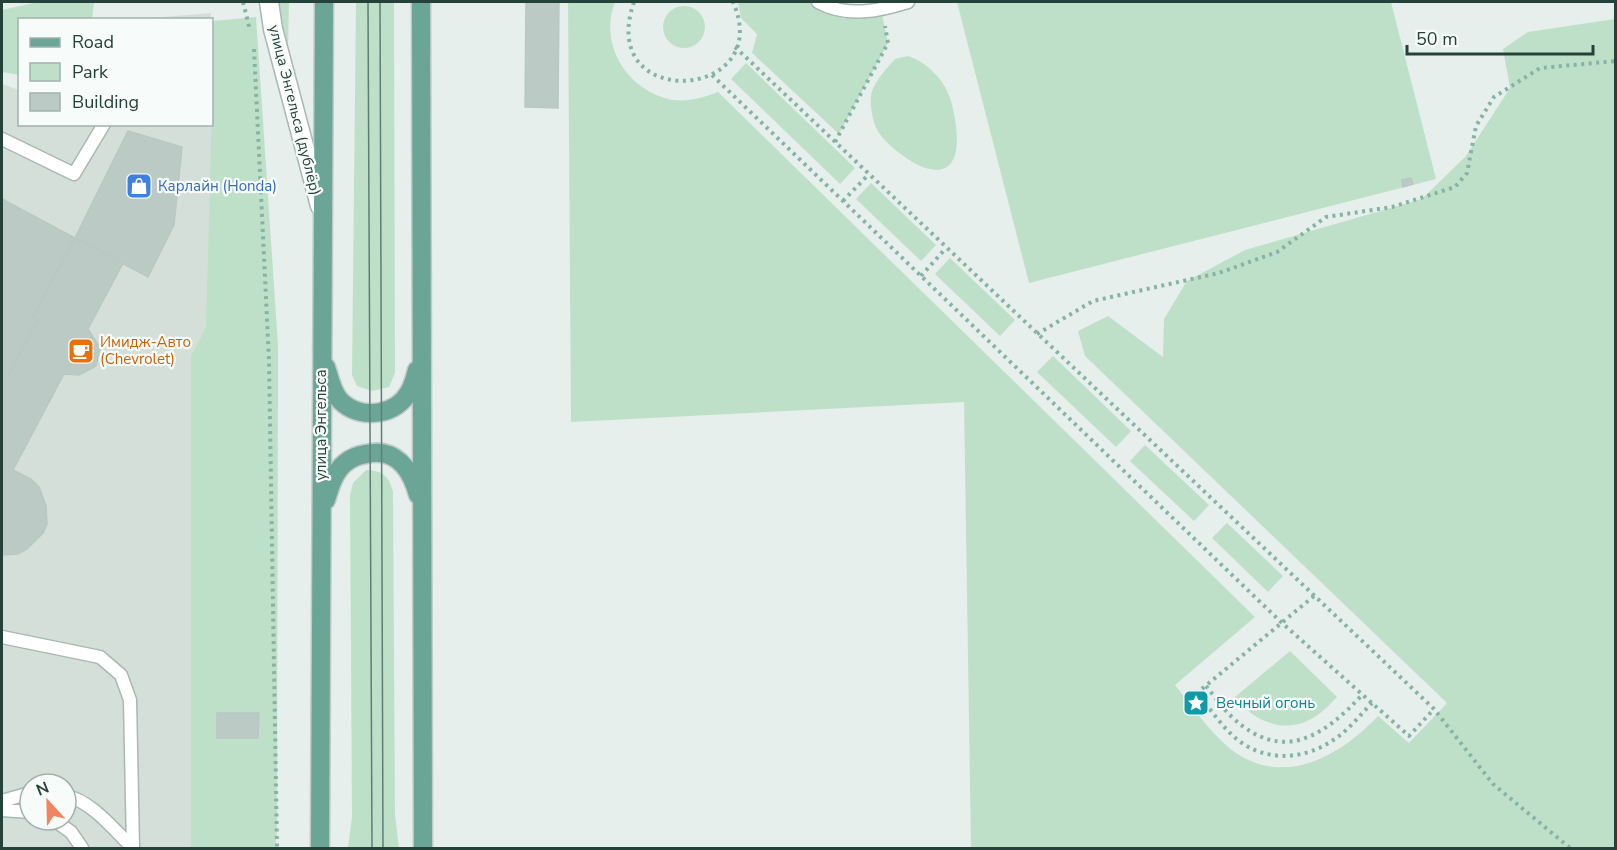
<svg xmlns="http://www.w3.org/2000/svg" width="1617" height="850" font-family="'Nunito Sans',sans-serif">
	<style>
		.built { fill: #d4dfda; fill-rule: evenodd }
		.green { fill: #bfe0c8 }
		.building { fill: #bbcac4; stroke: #b8c9c2; stroke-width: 1.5 }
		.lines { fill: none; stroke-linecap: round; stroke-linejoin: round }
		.lane-casing { stroke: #a8b8b2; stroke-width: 15 }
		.street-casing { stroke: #a8b8b2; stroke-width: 21 }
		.primary-casing { stroke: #c2cac8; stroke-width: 21 }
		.path { stroke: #86b3a5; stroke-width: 4; stroke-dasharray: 3 4.5; stroke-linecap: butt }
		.lane { stroke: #fff; stroke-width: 12 }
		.street { stroke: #fff; stroke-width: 18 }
		.primary { stroke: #6aa596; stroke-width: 18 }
		.tram { stroke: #5f7d75; stroke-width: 1.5 }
		.labels { text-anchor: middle; stroke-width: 4.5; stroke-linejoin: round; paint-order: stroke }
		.street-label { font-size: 15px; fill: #24423a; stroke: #f7fbf9 }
		.shop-label { font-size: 15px; fill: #366cbe; stroke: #f7fbf9; text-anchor: start }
		.food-label { font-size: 15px; fill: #c56008; stroke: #f7fbf9; text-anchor: start }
		.culture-label { font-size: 15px; fill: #0d838f; stroke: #f7fbf9; text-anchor: start }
	</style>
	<rect width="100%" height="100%" fill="#e6efeb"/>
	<g class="built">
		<path d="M211,13V19H138H139Z"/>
		<path d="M2,84L19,90L20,124H212V103L218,107L219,848H2ZM30,784H66V820H30Z"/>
	</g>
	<g class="green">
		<path d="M38,2H94L92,19L20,20L19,75L2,72V10Z"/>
		<path d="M275,2H289L288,45Z"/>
		<path d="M356,2H394L395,373L389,387L372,391L357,386L352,375Z"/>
		<path d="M568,2H615C599,43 625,88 668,99C685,103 702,98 718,92L1255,617L1175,685C1193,707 1212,736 1236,753C1287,787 1341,755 1378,716L1409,743L1447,703L1085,356L1078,331L1108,316L1163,357L1164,319L1187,281L1245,250L1422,199L1466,156L1510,88L1503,49L1528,32L1615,19V848H971L964,402L571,422Z"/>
		<path d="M738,2H818L881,10L888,43L839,134L752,53L757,34L741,18Z"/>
		<path d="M957,2H1391L1436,179L1029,283Z"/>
		<circle cx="684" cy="27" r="21"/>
		<path d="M256,17L278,345L277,833L275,848H191V356L206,327L212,108V21Z"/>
		<path d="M908,56C931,64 949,85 953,109C956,123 961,151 951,163C934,185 889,148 879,133C873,124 870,108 871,97C872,84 886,69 895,59Z"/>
		<path d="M746,63L855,168L840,184L731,79Z"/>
		<path d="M871,183L936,245L921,261L856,199Z"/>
		<path d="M950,258L1015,320L1000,336L935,274Z"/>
		<path d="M1053,356L1131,431L1116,447L1037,372Z"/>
		<path d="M1145,445L1209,505L1194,521L1130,461Z"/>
		<path d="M366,470C383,471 388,475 393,491L395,815L399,848H348L352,817L350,495L353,483Z"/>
		<path d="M1227,523L1283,576L1268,592L1212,538Z"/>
		<path d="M1290,651L1337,697C1330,704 1322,713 1313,718C1284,735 1253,721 1235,697Z"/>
	</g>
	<g class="building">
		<path d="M526,2H559L558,108L525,107Z"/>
		<path d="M128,131L182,147L174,225L148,277L75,238Z"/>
		<path d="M1411,178L1413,184L1403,187L1402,180Z"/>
		<path d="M2,199L75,238L33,317L38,319L2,389Z"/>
		<path d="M75,238L123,263L88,329L100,348L96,366L79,375L64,374L13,470L31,479L39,487L46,506L47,524L43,533L27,549L18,554L2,555V389L38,319L33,317Z"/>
		<path d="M217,713H259L258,738H217Z"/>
	</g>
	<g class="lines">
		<g class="lane-casing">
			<g id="lane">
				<path d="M818,2C847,18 879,11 908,2"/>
				<path d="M2,139L74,174L104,124"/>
				<path d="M2,637L100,657L121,675L130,700L133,848"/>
				<path d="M66,796C92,801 115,831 133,848"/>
				<path d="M2,801L30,793"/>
				<path d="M2,810L30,812"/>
				<path d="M54,820L71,832L82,848"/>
			</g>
		</g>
		<g class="street-casing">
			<path id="street" d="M269,2L273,29L320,206"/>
		</g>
		<g class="primary-casing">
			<g id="primary">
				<path d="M421,2L423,848"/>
				<path d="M326,367C330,379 333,396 344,404C364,420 397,414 409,392C413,386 415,377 417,370"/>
				<path d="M326,500C330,487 334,472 345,463C351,458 359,455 366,454C395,447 411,469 418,495"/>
				<path d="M320,848L324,2"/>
			</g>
		</g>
		<g class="path">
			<path d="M243,2L250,30"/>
			<path d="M634,2C595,113 777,101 733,2"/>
			<path d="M735,47L1434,709L1493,784L1570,848"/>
			<path d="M254,49L269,361L277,848"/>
			<path d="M712,75L1282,623L1409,736L1434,709"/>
			<path d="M835,142L888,43L885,26"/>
			<path d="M843,201L869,174"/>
			<path d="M921,276L946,248"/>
			<path d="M1037,334L1093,301L1219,273L1277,252L1326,217L1392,207L1455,187L1467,173L1476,126L1494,97L1540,68L1616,61"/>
			<path d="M1314,596L1197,693C1208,706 1218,721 1230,733C1261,764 1305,762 1339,736C1351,727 1361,714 1372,703"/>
			<path d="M1206,686C1215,697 1223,709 1233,718C1283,764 1324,736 1362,695"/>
		</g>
		<use href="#lane" class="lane"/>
		<use href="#street" class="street"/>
		<use href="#primary" class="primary"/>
		<g class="tram">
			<path d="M368,2L372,848"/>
			<path d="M380,2L383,848"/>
		</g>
	</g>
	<defs>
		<g id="shop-square" transform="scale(1.35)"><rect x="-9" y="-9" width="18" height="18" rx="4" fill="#3f7fe0" stroke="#f7fbf9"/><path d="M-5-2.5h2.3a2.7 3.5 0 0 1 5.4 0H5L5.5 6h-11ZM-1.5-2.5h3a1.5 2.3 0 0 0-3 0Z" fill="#fff"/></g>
		<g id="cafe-square" transform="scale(1.35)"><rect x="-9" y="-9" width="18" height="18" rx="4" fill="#e8710a" stroke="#f7fbf9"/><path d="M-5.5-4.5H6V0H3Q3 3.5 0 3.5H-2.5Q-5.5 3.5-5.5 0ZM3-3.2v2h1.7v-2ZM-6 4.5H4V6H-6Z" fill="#fff"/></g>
		<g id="sight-square" transform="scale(1.35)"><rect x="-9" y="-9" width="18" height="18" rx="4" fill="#0f9aa8" stroke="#f7fbf9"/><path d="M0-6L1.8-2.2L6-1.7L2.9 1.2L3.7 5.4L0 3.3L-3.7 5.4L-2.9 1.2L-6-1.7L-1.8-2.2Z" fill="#fff"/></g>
	</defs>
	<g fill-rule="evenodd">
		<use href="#shop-square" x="139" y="186"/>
		<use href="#cafe-square" x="81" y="351"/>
		<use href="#sight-square" x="1196" y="703"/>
	</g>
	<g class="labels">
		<g class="street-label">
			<text transform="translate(295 110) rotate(76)" y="5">улица Энгельса (дублёр)</text>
			<text transform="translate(321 425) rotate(-90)" y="5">улица Энгельса</text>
		</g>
		<g class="shop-label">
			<text x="158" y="191">Карлайн (Honda)</text>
		</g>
		<g class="food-label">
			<text x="100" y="347">Имидж-Авто<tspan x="100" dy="17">(Chevrolet)</tspan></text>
		</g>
		<g class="culture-label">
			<text x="1216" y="708">Вечный огонь</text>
		</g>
	</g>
	<rect width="1617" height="850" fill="none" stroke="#24423a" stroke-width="6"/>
	<rect x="18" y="18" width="195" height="108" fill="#f7fbf9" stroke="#a3b1ad" stroke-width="1.5"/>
	<rect x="30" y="38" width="30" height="9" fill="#6aa596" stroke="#a3b1ad" stroke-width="1.5"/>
	<text x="72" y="48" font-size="18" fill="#24423a">Road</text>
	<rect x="30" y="63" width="30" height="18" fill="#bfe0c8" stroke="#a3b1ad" stroke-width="1.5"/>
	<text x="72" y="78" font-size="18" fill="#24423a">Park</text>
	<rect x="30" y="93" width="30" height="18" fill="#bbcac4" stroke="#a3b1ad" stroke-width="1.5"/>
	<text x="72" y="108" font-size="18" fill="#24423a">Building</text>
	<g transform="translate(48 802) rotate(338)"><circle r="28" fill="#f7fbf9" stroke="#a3b1ad" stroke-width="1.5"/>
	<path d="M0-4.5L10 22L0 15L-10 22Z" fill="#f4845f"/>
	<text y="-9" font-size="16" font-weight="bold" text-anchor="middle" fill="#24423a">N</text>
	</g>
	<path d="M1407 45v9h186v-9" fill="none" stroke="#24423a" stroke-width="3"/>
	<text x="1416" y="45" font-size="18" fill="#24423a" stroke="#f7fbf9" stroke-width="4.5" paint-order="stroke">50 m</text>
</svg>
